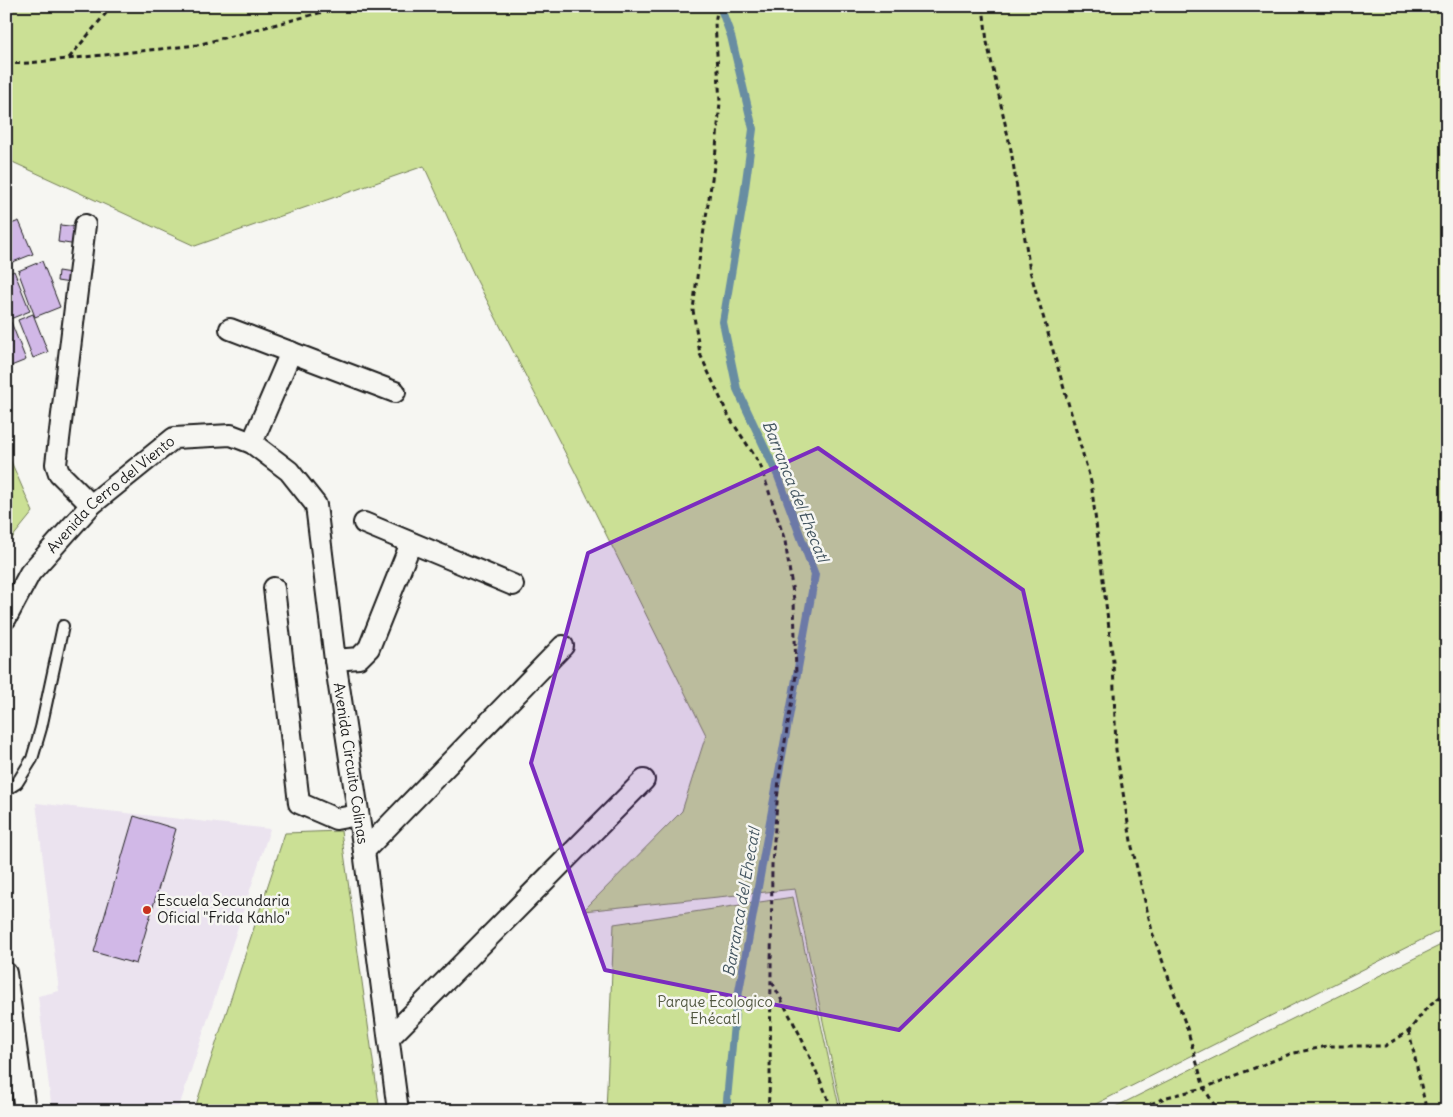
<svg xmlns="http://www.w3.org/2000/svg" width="1453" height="1117" font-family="Delius,sans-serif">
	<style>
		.built { fill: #ebe3ef }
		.green { fill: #cbe095; stroke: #747e58 }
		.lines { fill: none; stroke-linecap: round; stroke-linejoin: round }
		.stream { stroke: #688da2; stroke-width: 8 }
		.building { fill: #d1b8e7; stroke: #1c1c1c }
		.lane-casing { stroke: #1c1c1c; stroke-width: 14 }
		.street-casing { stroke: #1c1c1c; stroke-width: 24 }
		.path { stroke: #1c1c1c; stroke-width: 3; stroke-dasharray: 5 4; stroke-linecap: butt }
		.lane { stroke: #f6f6f2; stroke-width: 10 }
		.street { stroke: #f6f6f2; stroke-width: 20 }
		.marked { fill: #7b2cbf; fill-opacity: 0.2; stroke: #7b2cbf; stroke-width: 4; stroke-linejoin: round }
		.poi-dot { fill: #c8321e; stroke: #f6f6f2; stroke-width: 2 }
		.labels { text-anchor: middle; stroke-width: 5; stroke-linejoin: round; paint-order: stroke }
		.street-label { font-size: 15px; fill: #1c1c1c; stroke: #f6f6f2 }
		.poi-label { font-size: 15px; fill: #1c1c1c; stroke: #f6f6f2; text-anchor: start }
		.park-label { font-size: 15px; fill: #515740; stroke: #f6f6f2 }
		.water-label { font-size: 16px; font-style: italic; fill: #42545f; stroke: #f6f6f2 }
	</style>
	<rect width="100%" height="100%" fill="#f6f6f2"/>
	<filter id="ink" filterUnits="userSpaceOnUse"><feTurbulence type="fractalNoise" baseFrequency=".02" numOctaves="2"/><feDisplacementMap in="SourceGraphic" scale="10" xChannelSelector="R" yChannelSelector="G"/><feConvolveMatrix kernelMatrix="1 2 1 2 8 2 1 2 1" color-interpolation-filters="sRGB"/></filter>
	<g filter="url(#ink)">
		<path class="built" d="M36,803L270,829L178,1110L52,1111L38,996L59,991Z"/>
		<g class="green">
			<path d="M6,6H1447V927L1082,1111H842L795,889L583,911L682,811L706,735L573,468L476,279L424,166L195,246L6,159Z"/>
			<path d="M6,450L33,512L16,533L6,546Z"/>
			<path d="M341,831L380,1111H194L285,833Z"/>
			<path d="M793,897L840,1111H606L614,924Z"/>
			<path d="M1447,942V1111H1107Z"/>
		</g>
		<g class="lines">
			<path class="stream" d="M720,6L731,36L753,129L743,203L723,322L737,389L778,476L815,575L735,1013L726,1111"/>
		</g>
		<g class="building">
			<path d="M19,221L33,254L13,262L6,246V226Z"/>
			<path d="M60,225L79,227L77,245L58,242Z"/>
			<path d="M42,261L60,307L35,317L18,271Z"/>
			<path d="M14,271L30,311L10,319L6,311V275Z"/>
			<path d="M58,271L71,273L70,283L57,281Z"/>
			<path d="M33,314L48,352L33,358L18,320Z"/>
			<path d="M11,322L26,360L6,368V324Z"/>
			<path d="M134,816L176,829L136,964L94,952Z"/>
		</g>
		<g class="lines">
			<g class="lane-casing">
				<path id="lane" d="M6,790L17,783L32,759L41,728L63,626"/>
			</g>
			<g class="street-casing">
				<g id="street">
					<path d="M85,225L56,464L59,473L91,505"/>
					<path d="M230,329L395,392"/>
					<path d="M252,443L291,352"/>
					<path d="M364,523L513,585"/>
					<path d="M274,588L299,803L336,819L358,815"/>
					<path id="s1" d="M6,618L30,573L91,505L174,438L231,435L252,443L289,471L316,505L335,660L364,851L398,1111"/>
					<path d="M335,660L359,658L369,648L411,543"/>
					<path d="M364,851L563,646"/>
					<path d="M6,973L25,1111"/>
					<path d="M389,1038L644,780"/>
				</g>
			</g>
			<g class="path">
				<path d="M718,6L715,23L720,102L715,160L699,261L693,310L700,354L729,417L760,464L785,541L794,600L796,675L779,778L772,865L770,1077L768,1111"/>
				<path d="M983,6L987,42L1011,150L1030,271L1091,482L1113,661L1116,750L1132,847L1153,935L1187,1028L1204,1088L1218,1111"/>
				<path d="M69,58L112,6"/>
				<path d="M6,64L29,63L197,45L346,6"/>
				<path d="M772,982L800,1035L827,1096L831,1111"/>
				<path d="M1409,1031L1426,1108"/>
				<path d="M1134,1111L1167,1097L1204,1088L1290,1054L1327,1046H1385L1409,1031L1428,1006L1447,992"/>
				<path d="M1385,1111L1386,1103L1426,1108L1429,1111"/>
			</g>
			<use href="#lane" class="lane"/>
			<use href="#street" class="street"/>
		</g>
	</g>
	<path class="marked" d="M818,448L1023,590L1082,851L899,1030L605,970L531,763L588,553Z"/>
	<circle class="poi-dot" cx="147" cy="910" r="5"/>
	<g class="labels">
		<g class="street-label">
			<text dy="5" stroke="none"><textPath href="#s1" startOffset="164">Avenida Cerro del Viento</textPath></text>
			<text dy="5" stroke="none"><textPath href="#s1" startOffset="679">Avenida Circuito Colinas</textPath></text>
		</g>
		<g class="poi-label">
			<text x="157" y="906">Escuela Secundaria<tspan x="157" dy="17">Oficial "Frida Kahlo"</tspan></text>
		</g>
		<g class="park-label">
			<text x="715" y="1007">Parque Ecologico<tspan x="715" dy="17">Ehécatl</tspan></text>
		</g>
		<g class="water-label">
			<text transform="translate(796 491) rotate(68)" y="6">Barranca del Ehecatl</text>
			<text transform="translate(741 902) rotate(-80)" y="6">Barranca del Ehecatl</text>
		</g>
	</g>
	<rect width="1453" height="1117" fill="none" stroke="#f6f6f2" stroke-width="25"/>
	<rect x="12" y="12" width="1428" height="1092" fill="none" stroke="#1c1c1c" stroke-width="2" filter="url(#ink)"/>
</svg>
